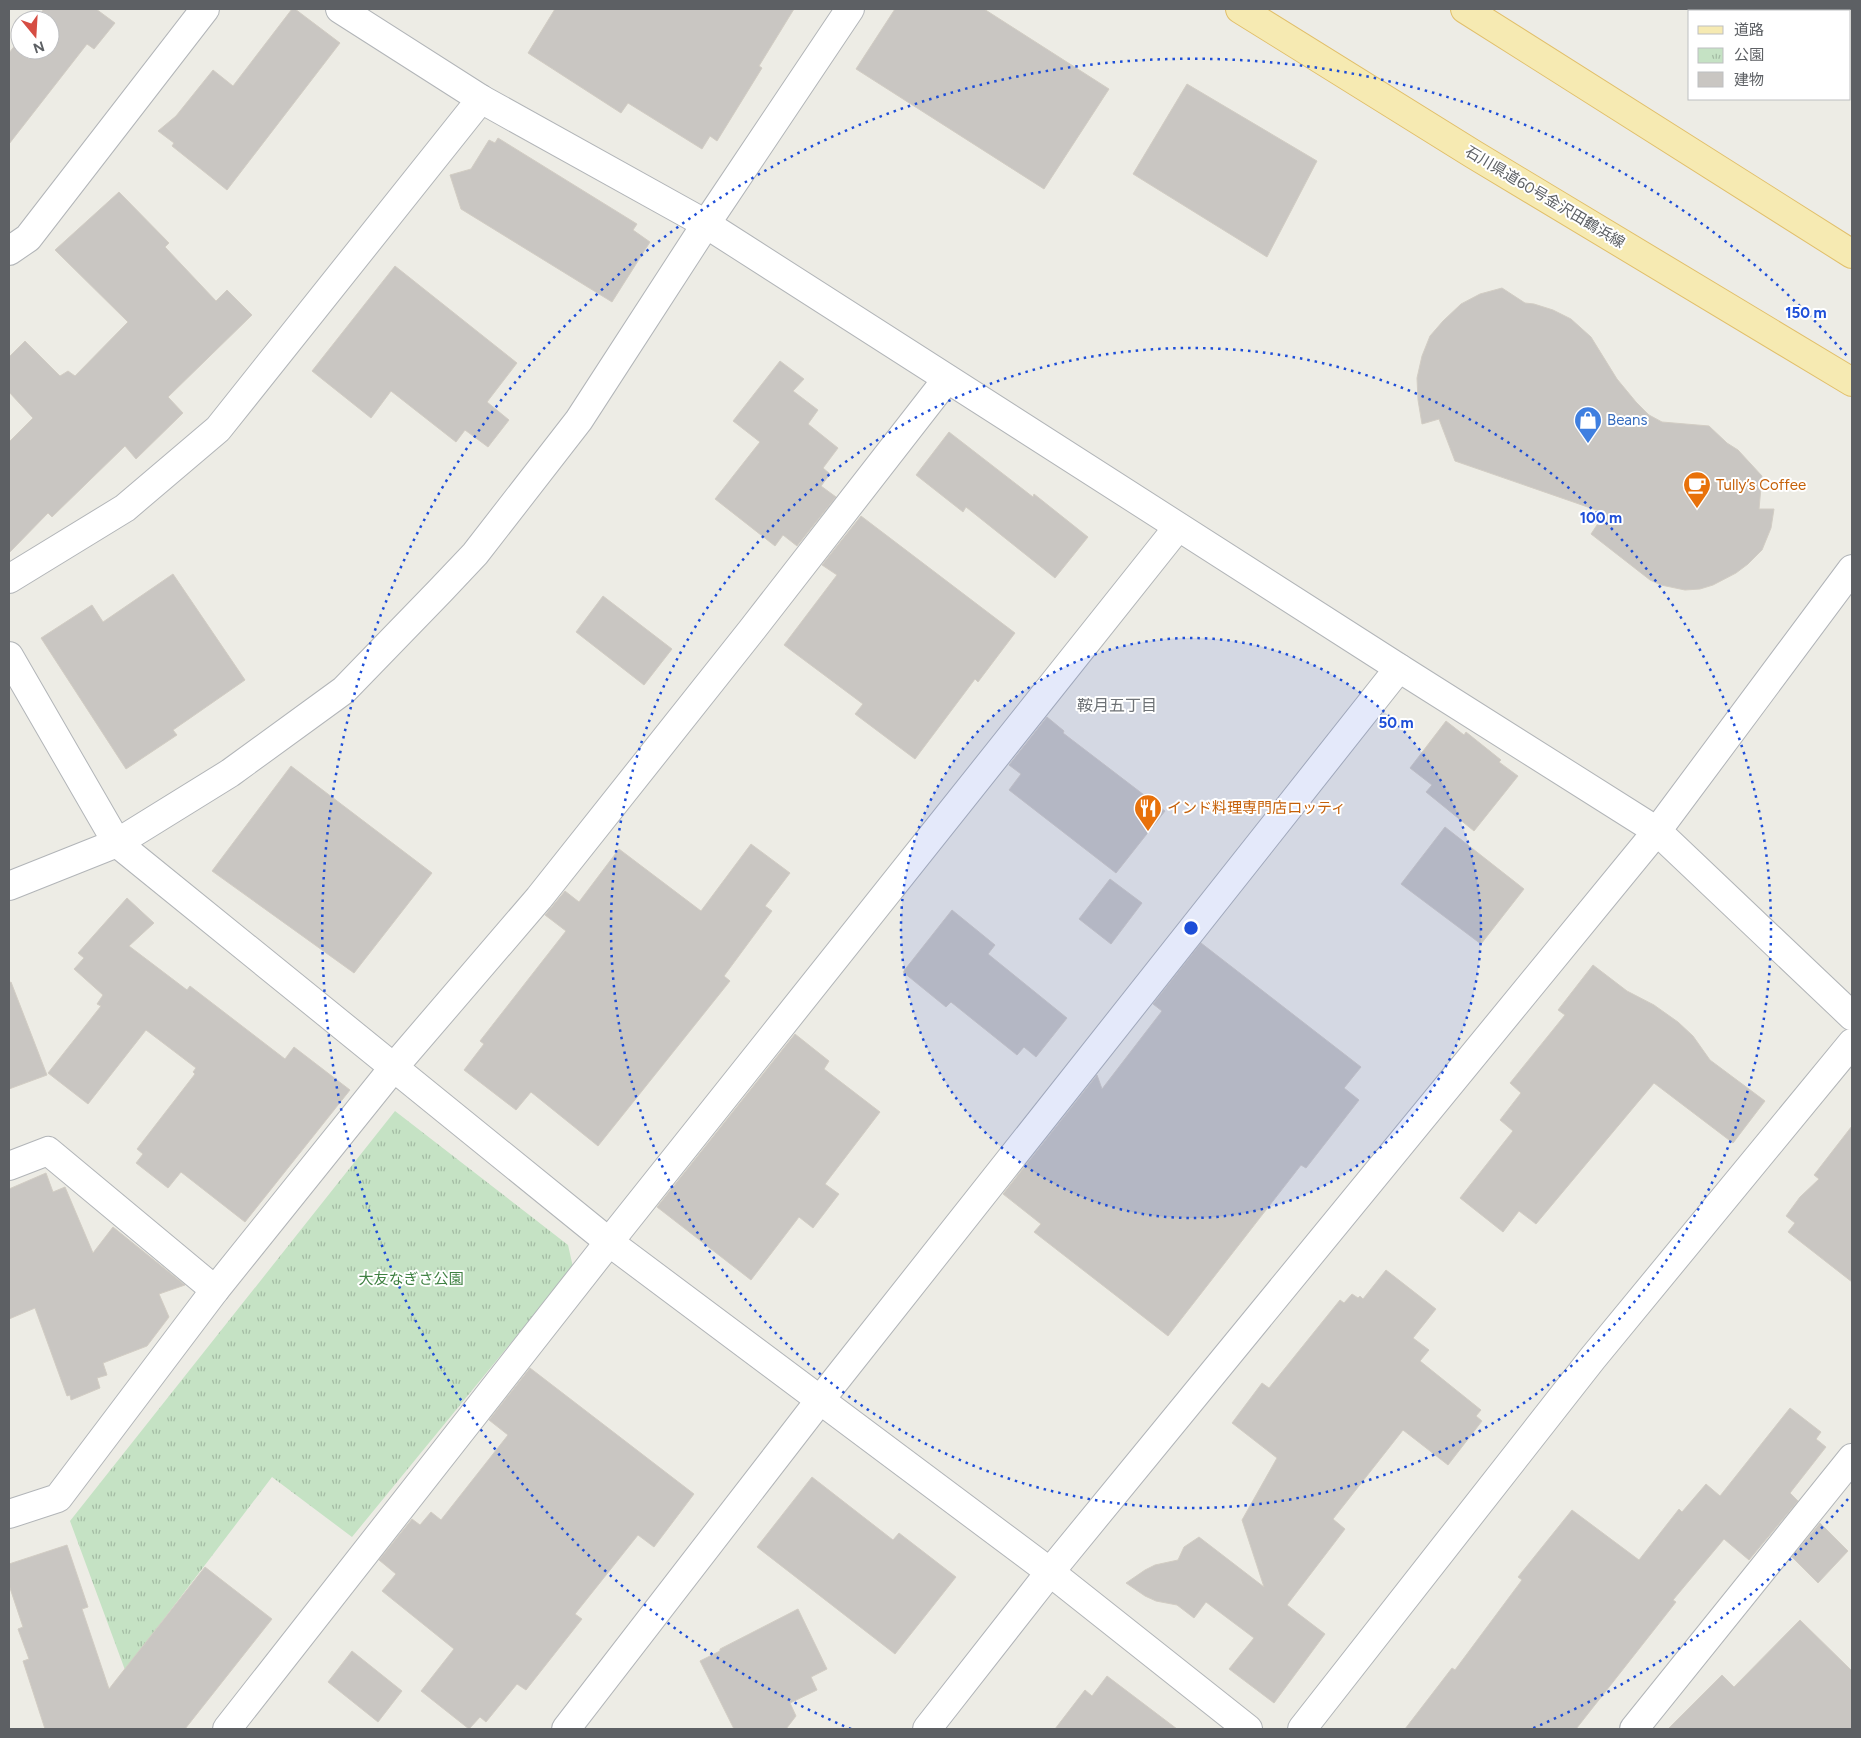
<svg xmlns="http://www.w3.org/2000/svg" width="1861" height="1738" font-family="Figtree,'Noto Sans JP',sans-serif">
	<style>
		.park { fill: url(#park-tufts) }
		.building { fill: #c9c6c2; stroke: #d2cdc4 }
		.lines { fill: none; stroke-linecap: round; stroke-linejoin: round }
		.street-casing { stroke: #b2b5b8; stroke-width: 30 }
		.secondary-casing { stroke: #b1b4b8; stroke-width: 30 }
		.primary-casing { stroke: #e1bf6a; stroke-width: 30 }
		.street { stroke: #fff; stroke-width: 28 }
		.secondary { stroke: #fff; stroke-width: 28 }
		.primary { stroke: #f6eab2; stroke-width: 28 }
		.ring { fill: none; stroke: #1d4ed8; stroke-width: 2.5; stroke-dasharray: 2.5 5 }
		.labels { text-anchor: middle; stroke-width: 4; stroke-linejoin: round; paint-order: stroke }
		.street-label { font-size: 15px; fill: #5d6064; stroke: #fff }
		.shop-label { font-size: 15px; fill: #366cbe; stroke: #fff; text-anchor: start }
		.food-label { font-size: 15px; fill: #c56008; stroke: #fff; text-anchor: start }
		.park-label { font-size: 15px; fill: #3f8142; stroke: #fff }
		.neighbourhood-label { font-size: 16px; fill: #6e7276; stroke: #fff }
		.centre { fill: #1d4ed8; stroke: #fff; stroke-width: 2.5 }
		.ring-label { font-size: 15px; text-anchor: middle; font-weight: bold; fill: #1d4ed8; stroke: #fff; stroke-width: 4; stroke-linejoin: round; paint-order: stroke }
	</style>
	<defs>
		<pattern id="park-tufts" width="24" height="20" patternUnits="userSpaceOnUse" patternTransform="scale(1.25)"><rect width="24" height="20" fill="#c5e2c4"/><path d="M3 7l-1-3M5 7V3M7 7l1-3M15 17l-1-3M17 17v-4M19 17l1-3" fill="none" stroke="#a3bba3"/></pattern>
	</defs>
	<rect width="100%" height="100%" fill="#edece5"/>
	<path class="park" d="M395,1111L568,1245L573,1267L352,1537L272,1477L125,1670L70,1521Z"/>
	<g class="building">
		<path d="M44,9H96L115,23L94,49L87,44L9,144V53L20,39V50H50V20H35Z"/>
		<path d="M292,9H295L340,43L227,190L172,146L174,143L158,131L176,116L213,70L233,86Z"/>
		<path d="M555,9H794L759,66L762,68L717,141L710,136L702,149L628,103L621,113L528,53Z"/>
		<path d="M895,9H984L1109,89L1044,189L856,69Z"/>
		<path d="M1187,84L1317,161L1267,257L1133,174Z"/>
		<path d="M498,138L637,224L633,230L650,242L612,302L461,209L450,175L471,169L489,140L495,143Z"/>
		<path d="M119,192L169,243L165,247L216,301L227,290L252,315L168,397L183,413L136,459L125,446L52,517L48,513L9,553V442L33,418L9,392V357L25,341L60,376L68,371L75,376L128,322L55,250Z"/>
		<path d="M395,266L517,363L487,402L509,420L488,447L465,430L456,442L391,391L371,418L312,371Z"/>
		<path d="M1502,288L1525,303L1534,304L1553,310L1571,319L1591,337L1617,379L1636,402L1649,415L1662,422L1709,426L1727,443L1738,450L1762,476L1759,509H1774L1771,528L1762,550L1748,564L1736,573L1713,585L1700,589L1685,590L1661,585L1650,580L1591,534L1605,513L1455,461L1439,419L1422,424L1418,400L1417,378L1422,356L1430,336L1443,321L1461,304L1480,294Z"/>
		<path d="M780,361L804,379L793,391L818,410L808,424L838,448L823,468L830,474L821,486L836,497L797,546L783,535L775,546L715,499L760,442L733,421Z"/>
		<path d="M949,432L1033,497L1034,494L1088,537L1055,578L966,507L963,512L916,475Z"/>
		<path d="M861,516L1015,633L978,682L975,679L915,759L855,714L863,704L784,645L837,575L822,565Z"/>
		<path d="M173,574L245,680L173,730L177,735L126,769L41,638L92,605L103,622Z"/>
		<path d="M603,596L672,649L644,685L576,632Z"/>
		<path d="M1047,717L1064,731L1063,733L1165,811L1116,873L1009,790L1021,774L1009,765Z"/>
		<path d="M1446,721L1464,735L1466,732L1501,760L1499,762L1518,776L1474,831L1426,792L1432,785L1410,768Z"/>
		<path d="M291,766L432,873L354,973L212,871Z"/>
		<path d="M1445,827L1524,889L1481,944L1401,884Z"/>
		<path d="M751,844L790,873L765,906L772,911L724,976L730,981L598,1146L531,1092L516,1110L464,1070L484,1044L480,1041L566,931L545,915L565,891L579,902L619,849L701,911Z"/>
		<path d="M1110,879L1142,903L1111,944L1079,919Z"/>
		<path d="M127,898L154,923L129,946L187,990L190,986L285,1059L294,1047L350,1090L245,1222L181,1172L168,1188L136,1163L143,1154L137,1149L195,1074L193,1072L196,1068L146,1030L88,1104L48,1073L101,1006L97,1004L103,995L74,969L84,958L78,953Z"/>
		<path d="M952,910L995,945L988,954L1067,1018L1036,1057L1024,1047L1017,1055L951,1002L946,1007L903,972Z"/>
		<path d="M1201,943L1361,1067L1344,1088L1359,1100L1306,1168L1301,1165L1168,1336L1034,1232L1041,1224L1003,1194L1097,1075L1102,1089L1162,1011L1153,1004Z"/>
		<path d="M1593,965L1627,991L1654,1005L1678,1022L1693,1036L1710,1060L1765,1101L1733,1143L1654,1083L1536,1224L1519,1211L1503,1232L1460,1198L1513,1131L1500,1120L1521,1093L1510,1083L1565,1015L1558,1010Z"/>
		<path d="M11,982L47,1075L9,1089V983Z"/>
		<path d="M795,1034L829,1061L824,1069L880,1112L825,1184L839,1194L813,1228L799,1217L751,1280L657,1207Z"/>
		<path d="M1852,1126V1282L1788,1232L1795,1223L1786,1216L1800,1197L1819,1179L1814,1175Z"/>
		<path d="M46,1173L53,1192L65,1187L93,1253L113,1227L185,1285L159,1294L169,1317L147,1346L103,1363L107,1375L97,1378L100,1388L71,1400L70,1395L67,1396L35,1308L9,1319V1189Z"/>
		<path d="M1386,1270L1436,1309L1413,1338L1429,1350L1420,1361L1481,1410L1476,1416L1482,1421L1448,1465L1403,1430L1333,1519L1345,1529L1287,1605L1325,1634L1274,1703L1229,1669L1254,1638L1206,1602L1194,1618L1177,1605L1156,1601L1145,1596L1126,1583L1145,1570L1155,1565L1178,1560L1184,1547L1199,1537L1264,1587L1242,1520L1277,1458L1232,1423L1262,1383L1269,1388L1340,1300L1344,1303L1352,1294L1358,1298L1360,1296L1363,1299Z"/>
		<path d="M530,1368L694,1494L654,1547L638,1535L575,1614L582,1619L526,1690L517,1684L486,1722L480,1717L469,1729L421,1691L454,1649L382,1591L396,1574L379,1560L412,1519L420,1525L431,1512L441,1520L508,1435L489,1420Z"/>
		<path d="M1790,1408L1821,1432L1816,1439L1826,1447L1790,1493L1798,1501L1749,1560L1724,1539L1673,1600L1676,1602L1576,1729H1405L1452,1668L1455,1670L1522,1580L1518,1577L1572,1510L1639,1560L1679,1509L1682,1512L1706,1484L1720,1496Z"/>
		<path d="M812,1477L893,1540L899,1533L956,1577L895,1654L757,1547Z"/>
		<path d="M1820,1523L1848,1551L1818,1583L1792,1557Z"/>
		<path d="M67,1545L88,1607L82,1609L109,1689L205,1567L272,1619L185,1729H45L23,1661L29,1659L18,1629L23,1627L9,1585V1564Z"/>
		<path d="M798,1609L827,1669L811,1677L817,1690L790,1703L796,1716L786,1729H734L700,1661L720,1651V1649Z"/>
		<path d="M1800,1620L1852,1671V1729H1668L1722,1675L1734,1687Z"/>
		<path d="M352,1651L402,1691L378,1722L328,1682Z"/>
		<path d="M1107,1676L1177,1729H1055L1085,1690L1092,1696Z"/>
	</g>
	<g class="lines">
		<g class="street-casing">
			<g id="street">
				<path d="M340,9L481,99L706,224L1399,668L1657,831L1852,1016"/>
				<path d="M9,251L28,238L205,9"/>
				<path d="M9,579L125,508L218,429L481,99"/>
				<path d="M9,656L117,843L609,1242L1050,1572L1248,1729"/>
				<path d="M9,886L117,843L230,773L344,690L440,591L475,554L579,420L706,224L850,9"/>
				<path d="M9,1166L48,1151L215,1290"/>
				<path d="M9,1514L58,1498L215,1290L394,1067L539,898L751,631L947,379"/>
				<path d="M227,1729L609,1242L1178,527"/>
				<path d="M566,1729L820,1400L1399,668"/>
				<path d="M1302,1729L1592,1359L1852,1043"/>
				<path d="M1634,1729L1852,1458"/>
			</g>
		</g>
		<g class="secondary-casing">
			<path id="secondary" d="M927,1729L1050,1572L1657,831L1852,569"/>
		</g>
		<g class="primary-casing">
			<g id="primary">
				<path d="M1240,9L1473,154L1852,382"/>
				<path d="M1465,9L1852,254"/>
			</g>
		</g>
		<use href="#street" class="street"/>
		<use href="#secondary" class="secondary"/>
		<use href="#primary" class="primary"/>
	</g>
	<circle cx="1191" cy="928" r="290" fill="#1d4ed8" fill-opacity=".12"/>
	<g class="ring">
		<circle cx="1191" cy="928" r="290"/>
		<circle cx="1191" cy="928" r="580"/>
		<path d="M1848 1499A870 870 0 0 1 1531 1729M851 1729A870 870 0 1 1 1848 357"/>
	</g>
	<defs>
		<g id="shop-pin" transform="scale(1.4375)"><path d="M0 17L-7.5 6A9.5 9.5 0 1 1 7.5 6Z" fill="#3f7fe0" stroke="#fff"/><path d="M-5-2.5h2.3a2.7 3.5 0 0 1 5.4 0H5L5.5 6h-11ZM-1.5-2.5h3a1.5 2.3 0 0 0-3 0Z" fill="#fff"/></g>
		<g id="cafe-pin" transform="scale(1.4375)"><path d="M0 17L-7.5 6A9.5 9.5 0 1 1 7.5 6Z" fill="#e8710a" stroke="#fff"/><path d="M-5.5-4.5H6V0H3Q3 3.5 0 3.5H-2.5Q-5.5 3.5-5.5 0ZM3-3.2v2h1.7v-2ZM-6 4.5H4V6H-6Z" fill="#fff"/></g>
		<g id="restaurant-pin" transform="scale(1.4375)"><path d="M0 17L-7.5 6A9.5 9.5 0 1 1 7.5 6Z" fill="#e8710a" stroke="#fff"/><path d="M-5-6h1v4h1v-4h1v4h1v-4h1v5L-1.5 .5V6h-2V.5L-5-1ZM5-6V6H3V1.5H1.5Q1.5-4 5-6Z" fill="#fff"/></g>
	</defs>
	<g fill-rule="evenodd">
		<use href="#shop-pin" x="1588" y="420"/>
		<use href="#cafe-pin" x="1697" y="485"/>
		<use href="#restaurant-pin" x="1148" y="808"/>
	</g>
	<g class="labels">
		<g class="street-label">
			<text transform="translate(1545 197) rotate(31)" y="5">石川県道60号金沢田鶴浜線</text>
		</g>
		<g class="shop-label">
			<text x="1607" y="425">Beans</text>
		</g>
		<g class="food-label">
			<text x="1716" y="490">Tully’s Coffee</text>
			<text x="1167" y="813">インド料理専門店ロッティ</text>
		</g>
		<g class="park-label">
			<text x="411" y="1284">大友なぎさ公園</text>
		</g>
		<g class="neighbourhood-label">
			<text x="1117" y="711">鞍月五丁目</text>
		</g>
	</g>
	<circle cx="1191" cy="928" r="8" class="centre"/>
	<g class="ring-label">
		<text x="1806" y="318">150 m</text>
		<text x="1601" y="523">100 m</text>
		<text x="1396" y="728">50 m</text>
	</g>
	<rect width="1861" height="1738" fill="none" stroke="#5d6064" stroke-width="20"/>
	<rect x="1688" y="10" width="162" height="90" fill="#ffffff" stroke="#bebfc1"/>
	<rect x="1698" y="26" width="25" height="8" fill="#f6eab2" stroke="#bebfc1"/>
	<text x="1734" y="35" font-size="15" fill="#5d6064">道路</text>
	<rect x="1698" y="48" width="25" height="15" fill="url(#park-tufts)" stroke="#bebfc1"/>
	<text x="1734" y="60" font-size="15" fill="#5d6064">公園</text>
	<rect x="1698" y="72" width="25" height="15" fill="#c9c6c2" stroke="#bebfc1"/>
	<text x="1734" y="85" font-size="15" fill="#5d6064">建物</text>
	<g transform="translate(35 35) rotate(162)"><circle r="24" fill="#ffffff" stroke="#bebfc1"/>
	<path d="M0-4L9 19L0 12L-9 19Z" fill="#d64d43"/>
	<text y="-8" font-size="14" font-weight="bold" text-anchor="middle" fill="#5d6064">N</text>
	</g>
</svg>
